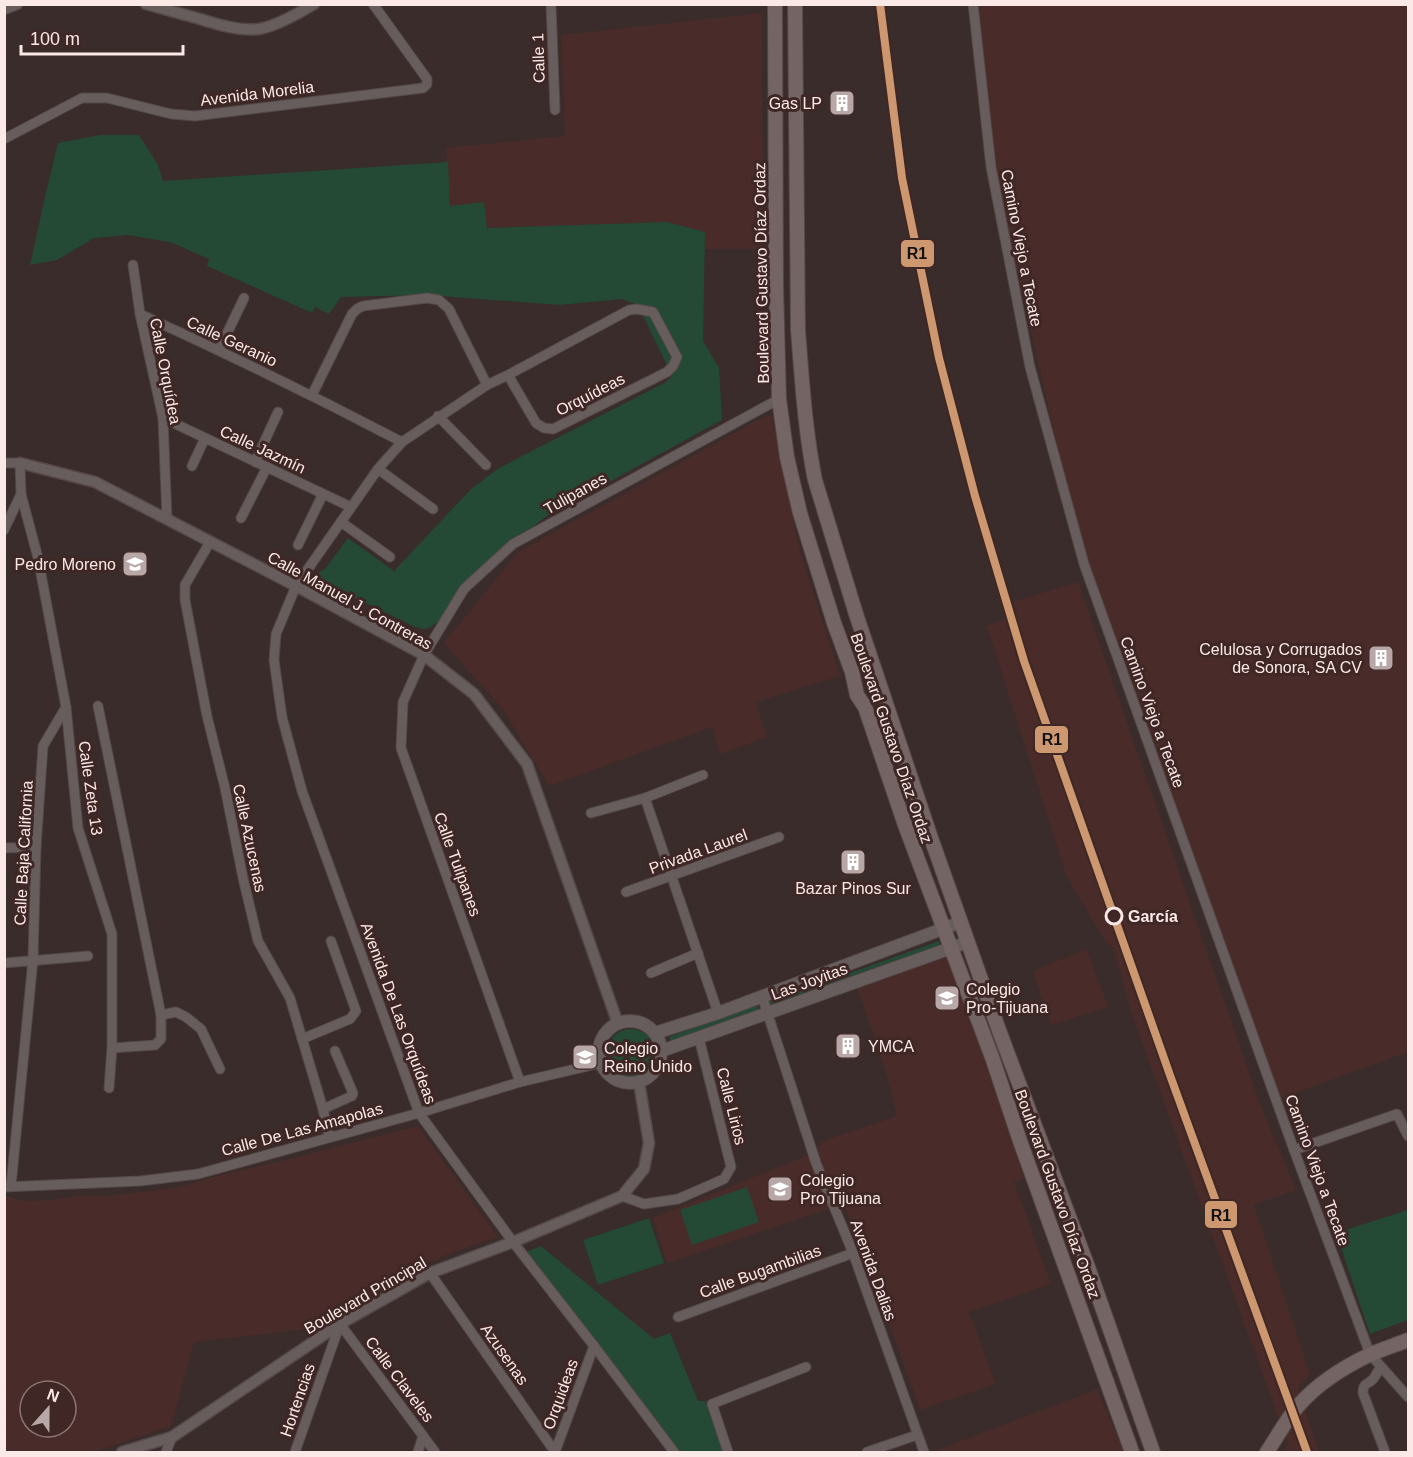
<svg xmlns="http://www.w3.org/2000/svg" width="1413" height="1457" font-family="Helvetica,sans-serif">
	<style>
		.built { fill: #492c2a; fill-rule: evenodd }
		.green { fill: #244935 }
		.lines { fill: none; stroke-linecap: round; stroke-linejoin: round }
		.minor-casing { stroke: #544847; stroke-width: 11 }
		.tertiary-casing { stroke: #544847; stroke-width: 13 }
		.secondary-casing { stroke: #544847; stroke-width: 14 }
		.primary-casing { stroke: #544847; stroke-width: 16 }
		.minor { stroke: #685d5d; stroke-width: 9 }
		.tertiary { stroke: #685d5d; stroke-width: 10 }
		.secondary { stroke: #685d5d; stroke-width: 12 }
		.primary { stroke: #746464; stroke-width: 14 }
		.rail-1-casing { stroke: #3f2725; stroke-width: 12 }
		.rail-1 { stroke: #cd976f; stroke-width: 8 }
		.stop-dot { fill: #3f2725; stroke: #fbe9e8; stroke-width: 3 }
		.labels { text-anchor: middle; stroke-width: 6; stroke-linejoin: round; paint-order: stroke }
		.street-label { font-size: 16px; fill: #fbe9e8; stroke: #3f2725 }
		.poi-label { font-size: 16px; fill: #fbe9e8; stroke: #3f2725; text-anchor: start }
		.stop-label { font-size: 16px; font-weight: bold; fill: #fbe9e8; stroke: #3f2725; text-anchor: start }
		.line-badge { stroke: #3f2725; stroke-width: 2 }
		.pale-badge-label { font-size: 16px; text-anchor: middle; font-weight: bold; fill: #111 }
	</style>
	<rect width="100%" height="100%" fill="#392c2b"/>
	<g class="built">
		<path d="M978,5H1408V1052L1276,1100L1090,579L1076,528L992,162Z"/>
		<path d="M762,13L763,249H705V232L667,222L486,228L450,206L446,148L565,136L561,35Z"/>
		<path d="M767,415L772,416L799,548L840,676L756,702L767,737L720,754L712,727L549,786L502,708L444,643L518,552Z"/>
		<path d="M1078,582L1259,1101L1296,1190L1254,1205L1310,1374L1298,1388L1319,1452H1282L1288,1444L1130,1009L1114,948L1104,940L1066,875L987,626L1017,614L1013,602Z"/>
		<path d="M1087,949L1108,1007L1051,1025L1033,971Z"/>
		<path d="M949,955L1024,1178L1014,1182L1051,1284L969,1312L996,1384L920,1410L882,1302L838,1189L833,1192L837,1206L667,1263L653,1218L818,1151L817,1147L821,1145L823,1141L897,1116L887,1075L857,987Z"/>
		<path d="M418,1126L498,1237L443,1256L407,1272L336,1318L315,1328L194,1342L171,1426L94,1452H5V1196L26,1201L52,1200L78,1196H109L175,1188L224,1174L278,1162ZM30,1391H66V1427H30Z"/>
		<path d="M1097,1389L1124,1452H932Z"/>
	</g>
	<g class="green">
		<path d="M100,135H139L158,165L163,181L448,162L450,206L484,202L487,228L667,222L705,232L703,341L719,368L722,420L545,517L484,567L439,621L429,628L423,629L413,626L325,583L319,577V572L325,569L348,538L394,571L471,489L499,468L666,382L672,376L638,305L622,299L560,305L426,295L341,297L329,314L315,307L312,313L207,266L209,259L170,242L128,235L94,238L57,260L30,265L47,188L58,143Z"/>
		<path d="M939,941L941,947L771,1008L769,1002Z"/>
		<path d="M757,1005L759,1010L671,1042L669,1037Z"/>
		<circle cx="631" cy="1053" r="24"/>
		<path d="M747,1187L759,1222L692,1245L680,1210Z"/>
		<path d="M1408,1210V1320L1370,1334L1336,1233Z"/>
		<path d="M649,1218L664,1263L598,1285L583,1240Z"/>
		<path d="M541,1246L654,1339L670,1333L698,1401H705L723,1452H674L524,1253Z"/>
	</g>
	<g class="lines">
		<g class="minor-casing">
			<g id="minor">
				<path d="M551,4L555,110"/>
				<path d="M973,4L991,167L1030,367L1084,564L1294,1150L1370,1354L1408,1397"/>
				<path d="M4,139L82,98H107L171,114L195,116L423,88L427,84V79L373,4"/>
				<path d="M133,265L140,314L163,418L167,519"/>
				<path d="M140,314C228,354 316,397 402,442"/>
				<path d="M219,350L244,298"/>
				<path d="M508,375L536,423L544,428L553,429L667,372L673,366L677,357L653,312L637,309L629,310L508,375L487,385L402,442L378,469L296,586L276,634L274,660L282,717L302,791L419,1113L513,1242L594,1346L674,1452"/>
				<path d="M312,395L352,314L357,309L363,306L427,298L439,300L449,309L487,385"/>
				<path d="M438,416L486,465"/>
				<path d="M163,418L351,507"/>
				<path d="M255,462L278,412"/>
				<path d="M4,463H20L21,494L4,530"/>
				<path d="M192,466L205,438"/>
				<path d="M378,469L433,509"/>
				<path d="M21,494L38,558L66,707L78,828L112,934V1048L109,1088"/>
				<path d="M241,518L267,467"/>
				<path d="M341,522L390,557"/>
				<path d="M210,542L185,585V600L207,716L225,788L243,878L258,941L290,998L323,1109L329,1137"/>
				<path d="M298,545L323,494"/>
				<path d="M98,706L161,1015V1039L155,1045L112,1048"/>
				<path d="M645,798L718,1013"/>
				<path d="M591,813L645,798L703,775"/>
				<path d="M4,848L36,847"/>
				<path d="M626,892L779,837"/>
				<path d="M4,963L88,956"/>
				<path d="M651,973L698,953"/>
				<path d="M762,996L816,1163L853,1253L924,1452"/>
				<path d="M161,1015L176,1012L186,1017L201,1029L220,1069"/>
				<path d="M302,1039L350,1019L356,1011L331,941"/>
				<path d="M520,1082L401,748L403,702L424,655L464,589L513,544L779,399"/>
				<path d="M323,1109L352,1096L353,1093L335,1051"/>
				<path d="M1294,1150L1397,1114L1408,1136"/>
				<path d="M11,1186L33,960L36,847L43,746L66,707"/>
				<path d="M4,1187L140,1181L198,1174L419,1113L520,1082L601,1063"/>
				<path d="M622,1196L644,1204L678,1199L724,1179L731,1167L699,1038"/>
				<path d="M430,1273L555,1452"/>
				<path d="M678,1317L853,1253"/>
				<path d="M340,1324L435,1452"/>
				<path d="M1381,1367C1378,1370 1376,1376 1373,1379C1368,1385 1363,1382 1363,1393L1385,1452"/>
				<path d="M166,1452L172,1437"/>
				<path d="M295,1452L340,1324"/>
				<path d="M418,1452L423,1436"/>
				<path d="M555,1452L594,1346"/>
				<path d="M728,1452L712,1404L806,1367"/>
				<path d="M867,1452L917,1435"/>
			</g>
		</g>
		<g class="tertiary-casing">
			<g id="tertiary">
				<path d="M146,4C164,9 182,14 200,19C219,25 239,31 259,29C274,27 301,12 314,4"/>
				<path d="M4,9L17,4"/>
				<path d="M20,463L95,482L296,586L424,655L474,694L527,764L618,1024"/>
				<path d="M122,1452L172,1437L340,1324L430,1273L513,1242L622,1196L644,1169L649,1143L639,1082"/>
			</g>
		</g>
		<g class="secondary-casing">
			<g id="secondary">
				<circle cx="630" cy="1052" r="31"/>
				<path d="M655,1033L718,1013L961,922"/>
				<path d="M661,1051L968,942"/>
			</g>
		</g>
		<g class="primary-casing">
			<g id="primary">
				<path d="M775,4L776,288L779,399L787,457L800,513L834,623L852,672L857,695L865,707L905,825L992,1057L1020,1141L1132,1452"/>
				<path d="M795,4L798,330C802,380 805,431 815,480L856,614L931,838L1000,1033L1088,1267L1153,1452"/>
				<path d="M1267,1452C1277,1437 1286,1420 1298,1406C1317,1384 1344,1367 1369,1355C1382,1349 1396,1345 1408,1340"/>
			</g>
		</g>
		<use href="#minor" class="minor"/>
		<use href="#tertiary" class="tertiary"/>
		<use href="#secondary" class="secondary"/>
		<use href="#primary" class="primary"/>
		<g class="rail-1-casing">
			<path id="rail-1" d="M880,4L902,178L939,358L975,496L1024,661L1171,1078L1307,1452"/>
		</g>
		<use href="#rail-1" class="rail-1"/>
	</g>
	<defs>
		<g id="building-square" transform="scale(1.35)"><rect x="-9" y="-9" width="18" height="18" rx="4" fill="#b7a7a6" stroke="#3f2725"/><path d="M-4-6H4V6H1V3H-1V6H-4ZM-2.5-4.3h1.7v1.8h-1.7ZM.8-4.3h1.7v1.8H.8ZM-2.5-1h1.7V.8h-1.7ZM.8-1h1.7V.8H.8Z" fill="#fff"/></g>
		<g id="school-square" transform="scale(1.35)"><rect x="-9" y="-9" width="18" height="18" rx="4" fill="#b7a7a6" stroke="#3f2725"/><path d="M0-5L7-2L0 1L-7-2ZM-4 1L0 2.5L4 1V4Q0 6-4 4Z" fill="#fff"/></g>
	</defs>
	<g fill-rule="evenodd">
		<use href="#building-square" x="842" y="103"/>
		<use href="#school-square" x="135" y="564"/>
		<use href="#building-square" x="1381" y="658"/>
		<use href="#building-square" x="853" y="862"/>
		<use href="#school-square" x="947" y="998"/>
		<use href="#building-square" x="848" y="1046"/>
		<use href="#school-square" x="585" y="1057"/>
		<use href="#school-square" x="780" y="1189"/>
	</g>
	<circle class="stop-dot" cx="1114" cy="916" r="8"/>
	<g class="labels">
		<g class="street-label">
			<text transform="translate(538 58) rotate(-92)" y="6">Calle 1</text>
			<text transform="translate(257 93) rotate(-7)" y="6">Avenida Morelia</text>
			<text transform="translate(1022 248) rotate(79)" y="6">Camino Viejo a Tecate</text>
			<text transform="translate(761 273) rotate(-91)" y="6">Boulevard Gustavo Díaz Ordaz</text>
			<text transform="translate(232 341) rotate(25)" y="6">Calle Geranio</text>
			<text transform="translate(166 371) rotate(79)" y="6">Calle Orquídea</text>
			<text transform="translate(590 394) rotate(-27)" y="6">Orquídeas</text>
			<text transform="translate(263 449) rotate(25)" y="6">Calle Jazmín</text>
			<text transform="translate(575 493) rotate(-29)" y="6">Tulipanes</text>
			<text transform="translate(350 600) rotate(29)" y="6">Calle Manuel J. Contreras</text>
			<text transform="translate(1153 712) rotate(70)" y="6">Camino Viejo a Tecate</text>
			<text transform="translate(892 738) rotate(71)" y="6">Boulevard Gustavo Díaz Ordaz</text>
			<text transform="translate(91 788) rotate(82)" y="6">Calle Zeta 13</text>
			<text transform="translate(250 838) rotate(78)" y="6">Calle Azucenas</text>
			<text transform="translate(698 851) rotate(-20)" y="6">Privada Laurel</text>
			<text transform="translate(23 853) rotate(-87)" y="6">Calle Baja California</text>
			<text transform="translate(458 864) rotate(70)" y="6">Calle Tulipanes</text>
			<text transform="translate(809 981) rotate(-20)" y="6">Las Joyitas</text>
			<text transform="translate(399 1013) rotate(70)" y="6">Avenida De Las Orquídeas</text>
			<text transform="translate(732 1106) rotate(76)" y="6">Calle Lirios</text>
			<text transform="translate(302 1129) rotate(-15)" y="6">Calle De Las Amapolas</text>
			<text transform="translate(1318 1170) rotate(70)" y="6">Camino Viejo a Tecate</text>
			<text transform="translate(1058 1194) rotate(70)" y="6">Boulevard Gustavo Díaz Ordaz</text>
			<text transform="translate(874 1270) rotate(70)" y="6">Avenida Dalias</text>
			<text transform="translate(760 1271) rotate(-20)" y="6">Calle Bugambilias</text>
			<text transform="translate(365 1295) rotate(-30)" y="6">Boulevard Principal</text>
			<text transform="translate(505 1354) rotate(55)" y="6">Azusenas</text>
			<text transform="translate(400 1379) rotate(53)" y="6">Calle Claveles</text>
			<text transform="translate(560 1394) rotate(-70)" y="6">Orquideas</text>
			<text transform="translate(297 1400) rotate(-71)" y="6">Hortencias</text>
		</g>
		<g class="poi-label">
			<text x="822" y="109" text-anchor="end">Gas LP</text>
			<text x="116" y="570" text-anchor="end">Pedro Moreno</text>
			<text x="1362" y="655" text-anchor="end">Celulosa y Corrugados<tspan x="1362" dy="18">de Sonora, SA CV</tspan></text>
			<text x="853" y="894" text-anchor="middle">Bazar Pinos Sur</text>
			<text x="966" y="995">Colegio<tspan x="966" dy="18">Pro-Tijuana</tspan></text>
			<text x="868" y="1052">YMCA</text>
			<text x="604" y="1054">Colegio<tspan x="604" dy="18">Reino Unido</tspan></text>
			<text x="800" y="1186">Colegio<tspan x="800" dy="18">Pro Tijuana</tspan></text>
		</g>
		<g class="stop-label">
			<text x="1128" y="922">García</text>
		</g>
	</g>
	<g class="line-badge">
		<rect x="900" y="239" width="35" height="29" rx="6" fill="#cd976f"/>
		<rect x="1034" y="725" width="35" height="29" rx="6" fill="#cd976f"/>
		<rect x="1204" y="1200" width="34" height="29" rx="6" fill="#cd976f"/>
	</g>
	<g class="pale-badge-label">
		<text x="917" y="259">R1</text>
		<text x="1052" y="745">R1</text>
		<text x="1221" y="1221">R1</text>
	</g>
	<rect width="1413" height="1457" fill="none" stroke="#fbe9e8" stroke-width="12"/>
	<g transform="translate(48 1409) rotate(21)"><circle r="28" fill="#3f2725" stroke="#8a7573" stroke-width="1.5"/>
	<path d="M0-4.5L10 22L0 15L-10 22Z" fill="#b7a7a6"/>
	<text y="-9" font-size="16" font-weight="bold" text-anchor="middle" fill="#fbe9e8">N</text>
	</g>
	<path d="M21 45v9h162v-9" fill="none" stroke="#fbe9e8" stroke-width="3"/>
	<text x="30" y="45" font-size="18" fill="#fbe9e8" stroke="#3f2725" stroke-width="4.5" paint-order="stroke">100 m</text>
</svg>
